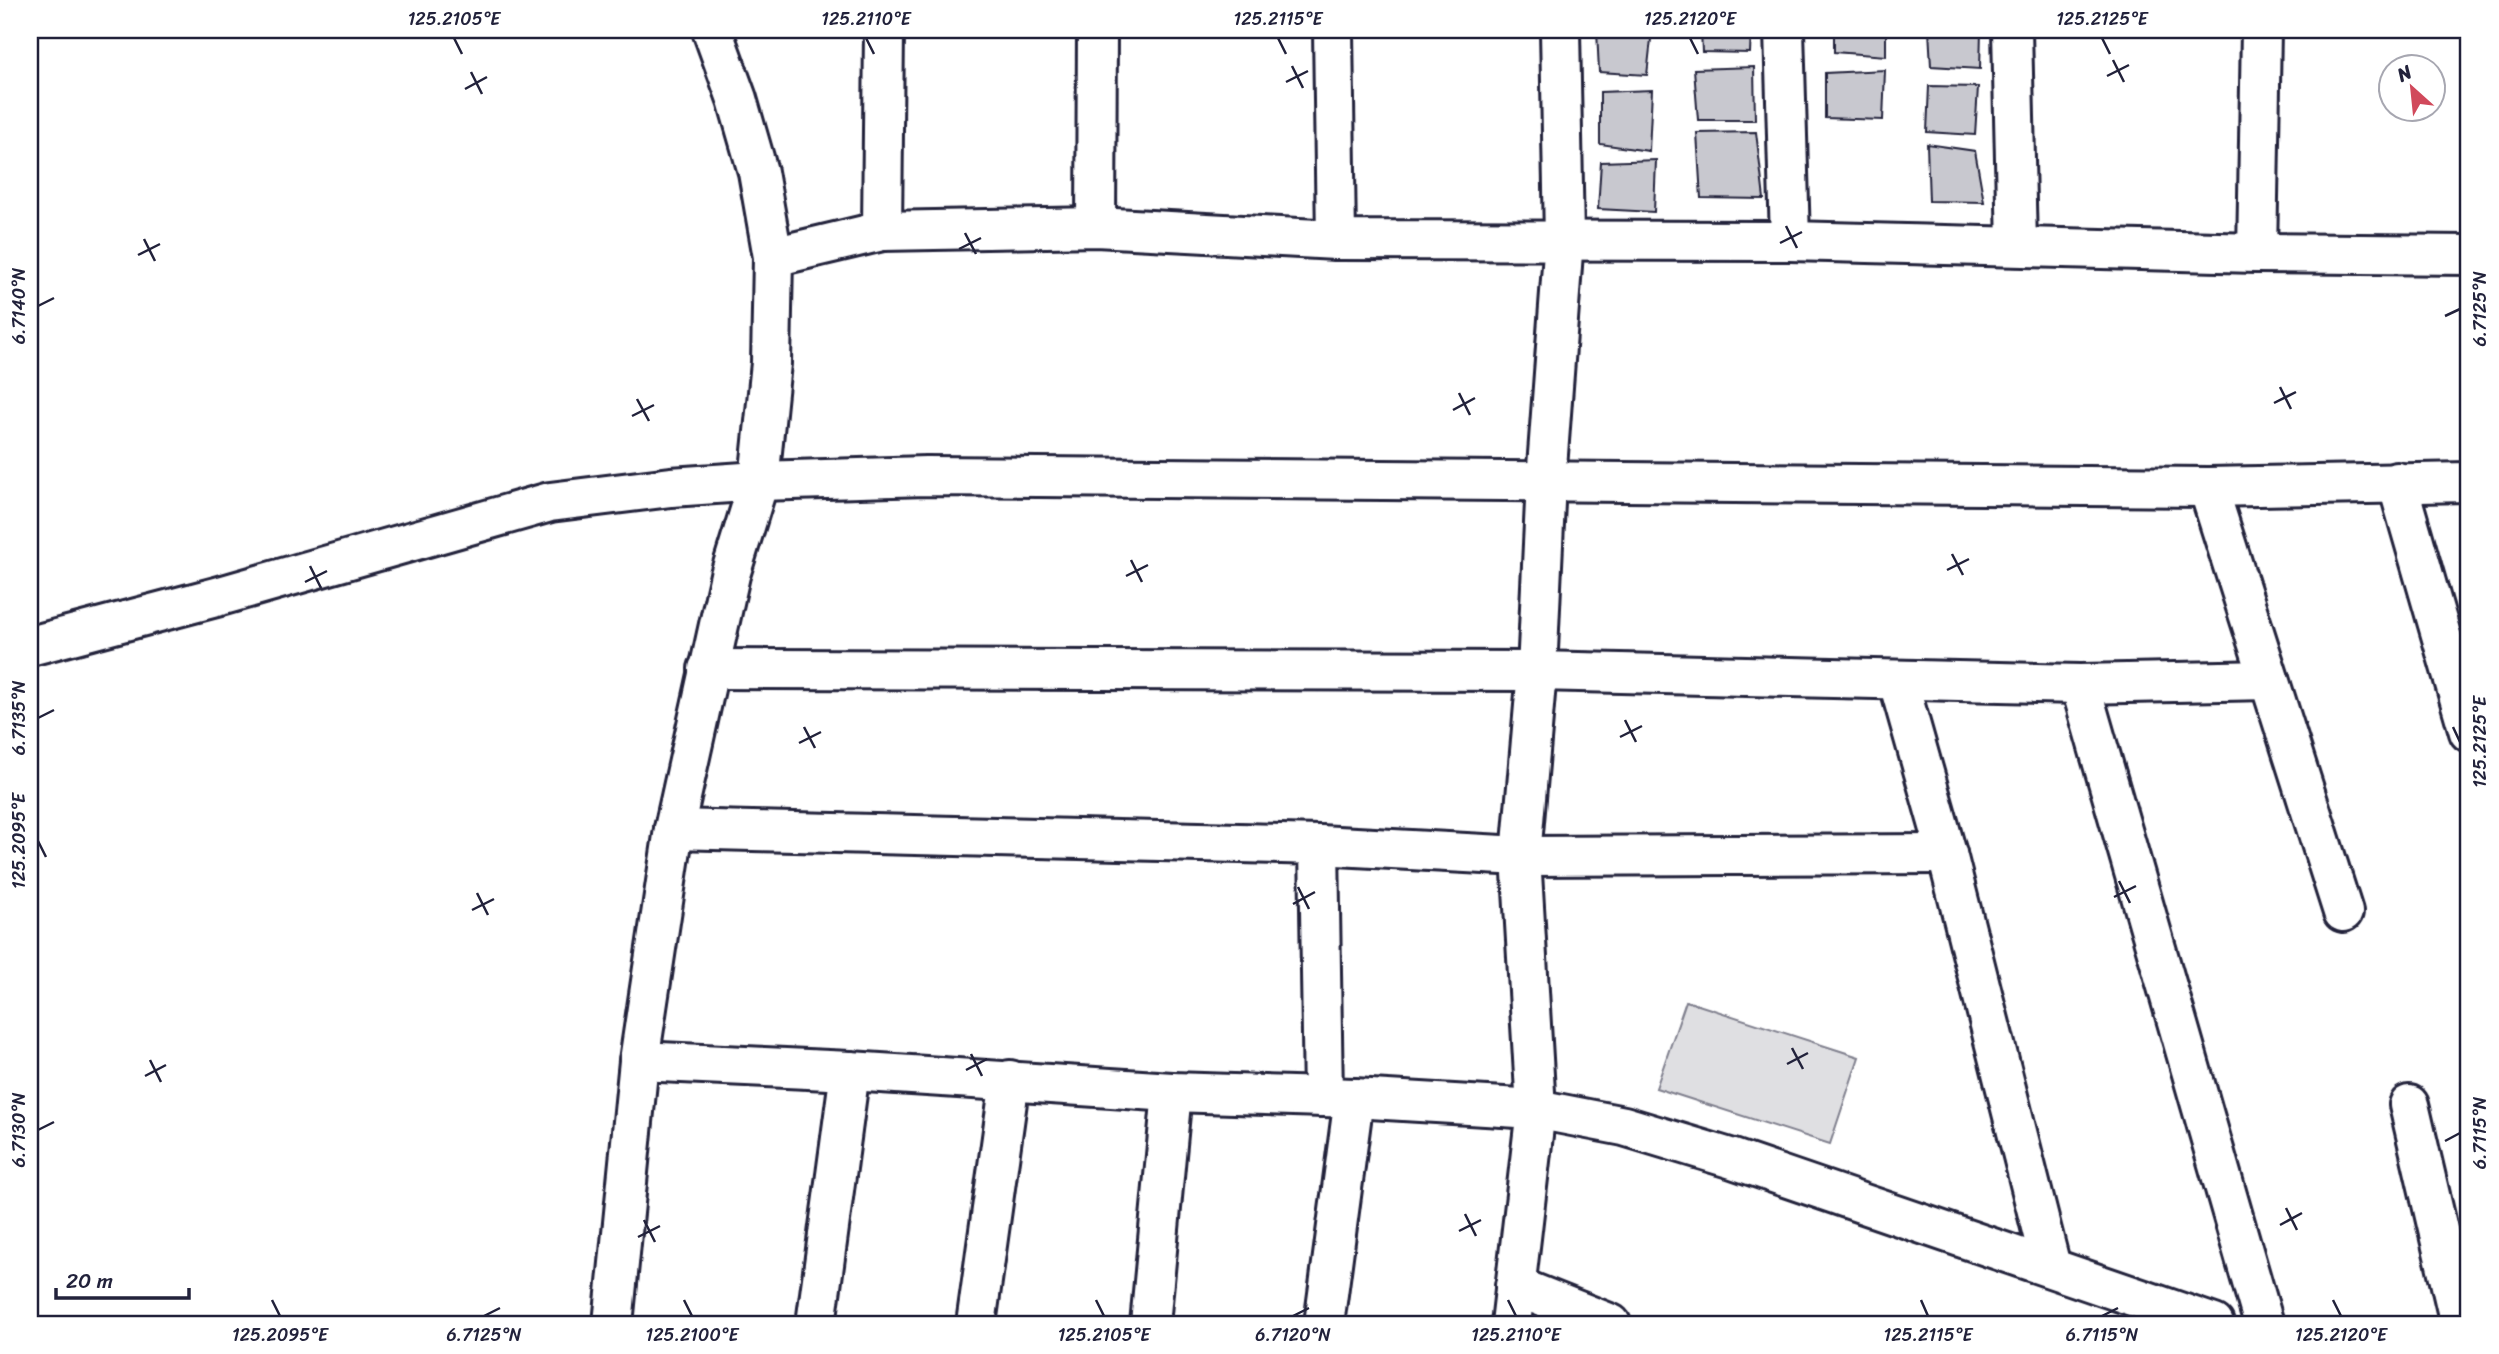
<svg xmlns="http://www.w3.org/2000/svg" width="2499" height="1354" font-family="Sriracha,sans-serif">
	<style>
		.green { fill: #dfdfe2; stroke: #80808e; stroke-width: 2 }
		.building { fill: #c8c8cf; stroke: #22223b; stroke-width: 2 }
		.lines { fill: none; stroke-linecap: round; stroke-linejoin: round }
		.minor-casing { stroke: #22223b; stroke-width: 44 }
		.minor { stroke: #fff; stroke-width: 38 }
		.ticks { fill: none; stroke: #22223b; stroke-width: 2.5 }
		.neatline { fill: none; stroke: #22223b; stroke-width: 2.5 }
		.ticks-label { font-size: 18px; text-anchor: middle; fill: #22223b }
	</style>
	<rect width="100%" height="100%" fill="#fff"/>
	<filter id="ink" filterUnits="userSpaceOnUse"><feTurbulence type="fractalNoise" baseFrequency=".0143" numOctaves="2"/><feDisplacementMap in="SourceGraphic" scale="14" xChannelSelector="R" yChannelSelector="G"/><feConvolveMatrix kernelMatrix="1 2 1 2 8 2 1 2 1" color-interpolation-filters="sRGB"/></filter>
	<g filter="url(#ink)">
		<path class="green" d="M1686,1001L1859,1057L1830,1144L1656,1088Z"/>
		<g class="building">
			<path d="M1597,30H1652L1647,75L1599,72Z"/>
			<path d="M1701,30H1751L1750,53L1702,52Z"/>
			<path d="M1834,30H1886V56L1834,52Z"/>
			<path d="M1929,30H1981L1980,69L1931,66Z"/>
			<path d="M1754,67L1755,120H1698L1694,69Z"/>
			<path d="M1885,70L1883,120L1825,118V73Z"/>
			<path d="M1929,86L1978,87L1975,135L1927,132Z"/>
			<path d="M1652,90L1649,151L1600,144V92Z"/>
			<path d="M1756,132L1764,199L1701,198L1697,133Z"/>
			<path d="M1927,144L1975,151L1984,202L1929,201Z"/>
			<path d="M1656,160L1654,212L1598,209L1601,162Z"/>
		</g>
		<g class="lines">
			<g class="minor-casing">
				<g id="minor">
					<path d="M1333,30L1336,240"/>
					<path d="M1784,30L1790,241"/>
					<path d="M2012,30L2017,246"/>
					<path d="M1096,227L1097,30"/>
					<path d="M882,231L884,30"/>
					<path d="M2257,253L2261,30"/>
					<path d="M773,257L882,231L1096,227L1336,240L1790,241L2257,253L2469,255"/>
					<path d="M2397,482L2469,732"/>
					<path d="M2208,487L2343,912"/>
					<path d="M30,646L220,596L550,502L671,487L759,481L926,476L2208,487L2469,482"/>
					<path d="M708,669L1537,671L2080,684L2269,680"/>
					<path d="M1898,681L1947,854L2051,1267"/>
					<path d="M2080,684L2264,1324"/>
					<path d="M674,829L1319,845L1521,856L1947,854"/>
					<path d="M1319,845L1323,1097"/>
					<path d="M639,1061L850,1071L1172,1092L1354,1098L1536,1109L1624,1126L1733,1159L2214,1324"/>
					<path d="M2409,1105L2460,1324"/>
					<path d="M1515,1286L1611,1324"/>
					<path d="M613,1324L639,1061L674,829L730,575L759,481L771,363L773,257L758,172L737,99L712,30"/>
					<path d="M816,1324L850,1071"/>
					<path d="M976,1324L1010,1080"/>
					<path d="M1150,1324L1172,1092"/>
					<path d="M1324,1324L1354,1098"/>
					<path d="M1511,1324L1536,1109L1521,856L1537,671L1546,481L1564,239L1560,30"/>
				</g>
			</g>
			<use href="#minor" class="minor"/>
		</g>
	</g>
	<path class="ticks" d="M454,38L462,54M866,38L874,54M1278,38L1286,54M1690,38L1698,54M2102,38L2110,54M2113,60L2124,82M1292,66L1303,88M471,72L482,94M2107,76L2129,65M1286,82L1308,71M465,89L487,77M1786,226L1797,248M965,233L976,254M144,239L155,261M1780,243L1802,232M959,249L981,238M138,255L160,244M38,306L54,298M2445,316L2460,309M2280,387L2291,409M1459,393L1470,415M637,399L649,421M2274,403L2296,392M1453,410L1475,398M632,416L654,405M1952,554L1963,575M1131,560L1142,582M310,566L321,588M1947,570L1969,559M1126,576L1148,565M305,582L327,571M38,718L54,710M1625,720L1636,742M804,727L815,748M2453,727L2460,742M1620,737L1642,726M799,743L821,732M38,841L46,857M2119,881L2130,903M1298,887L1309,909M477,893L488,915M2114,897L2136,886M1293,904L1315,892M472,910L494,899M1792,1048L1803,1069M971,1054L982,1076M150,1060L161,1082M1787,1064L1808,1053M966,1070L987,1059M145,1076L166,1065M38,1130L54,1122M2445,1141L2460,1133M2286,1208L2297,1230M1465,1214L1476,1236M644,1220L655,1242M2280,1225L2302,1213M1459,1231L1481,1220M638,1237L660,1226M272,1300L280,1316M684,1300L692,1316M1096,1300L1104,1316M1508,1300L1516,1316M1921,1300L1928,1316M2333,1300L2341,1316M484,1316L500,1308M1293,1316L1309,1308M2102,1316L2118,1308"/>
	<rect width="2499" height="1354" fill="none" stroke="#fff" stroke-width="77"/>
	<g transform="translate(2412 88) rotate(333)"><circle r="33" fill="#ffffff" stroke="#a7a7b1" stroke-width="2"/>
	<path d="M0-5L12 26L0 18L-12 26Z" fill="#d1495b"/>
	<text y="-10" font-size="19" font-weight="bold" text-anchor="middle" fill="#22223b">N</text>
	</g>
	<path d="M56 1288v10h133v-10" fill="none" stroke="#22223b" stroke-width="3.5"/>
	<text x="66" y="1288" font-size="21" fill="#22223b" stroke="#ffffff" stroke-width="5" paint-order="stroke">20 m</text>
	<rect x="38" y="38" width="2422" height="1278" class="neatline"/>
	<g class="ticks-label">
		<text x="454" y="25">125.2105°E</text>
		<text x="866" y="25">125.2110°E</text>
		<text x="1278" y="25">125.2115°E</text>
		<text x="1690" y="25">125.2120°E</text>
		<text x="2102" y="25">125.2125°E</text>
		<text transform="translate(19 306) rotate(-90)" y="6">6.7140°N</text>
		<text transform="translate(2480 309) rotate(-90)" y="6">6.7125°N</text>
		<text transform="translate(19 718) rotate(-90)" y="6">6.7135°N</text>
		<text transform="translate(2480 742) rotate(-90)" y="6">125.2125°E</text>
		<text transform="translate(19 841) rotate(-90)" y="6">125.2095°E</text>
		<text transform="translate(19 1130) rotate(-90)" y="6">6.7130°N</text>
		<text transform="translate(2480 1133) rotate(-90)" y="6">6.7115°N</text>
		<text x="280" y="1341">125.2095°E</text>
		<text x="484" y="1341">6.7125°N</text>
		<text x="692" y="1341">125.2100°E</text>
		<text x="1104" y="1341">125.2105°E</text>
		<text x="1293" y="1341">6.7120°N</text>
		<text x="1516" y="1341">125.2110°E</text>
		<text x="1928" y="1341">125.2115°E</text>
		<text x="2102" y="1341">6.7115°N</text>
		<text x="2341" y="1341">125.2120°E</text>
	</g>
</svg>
